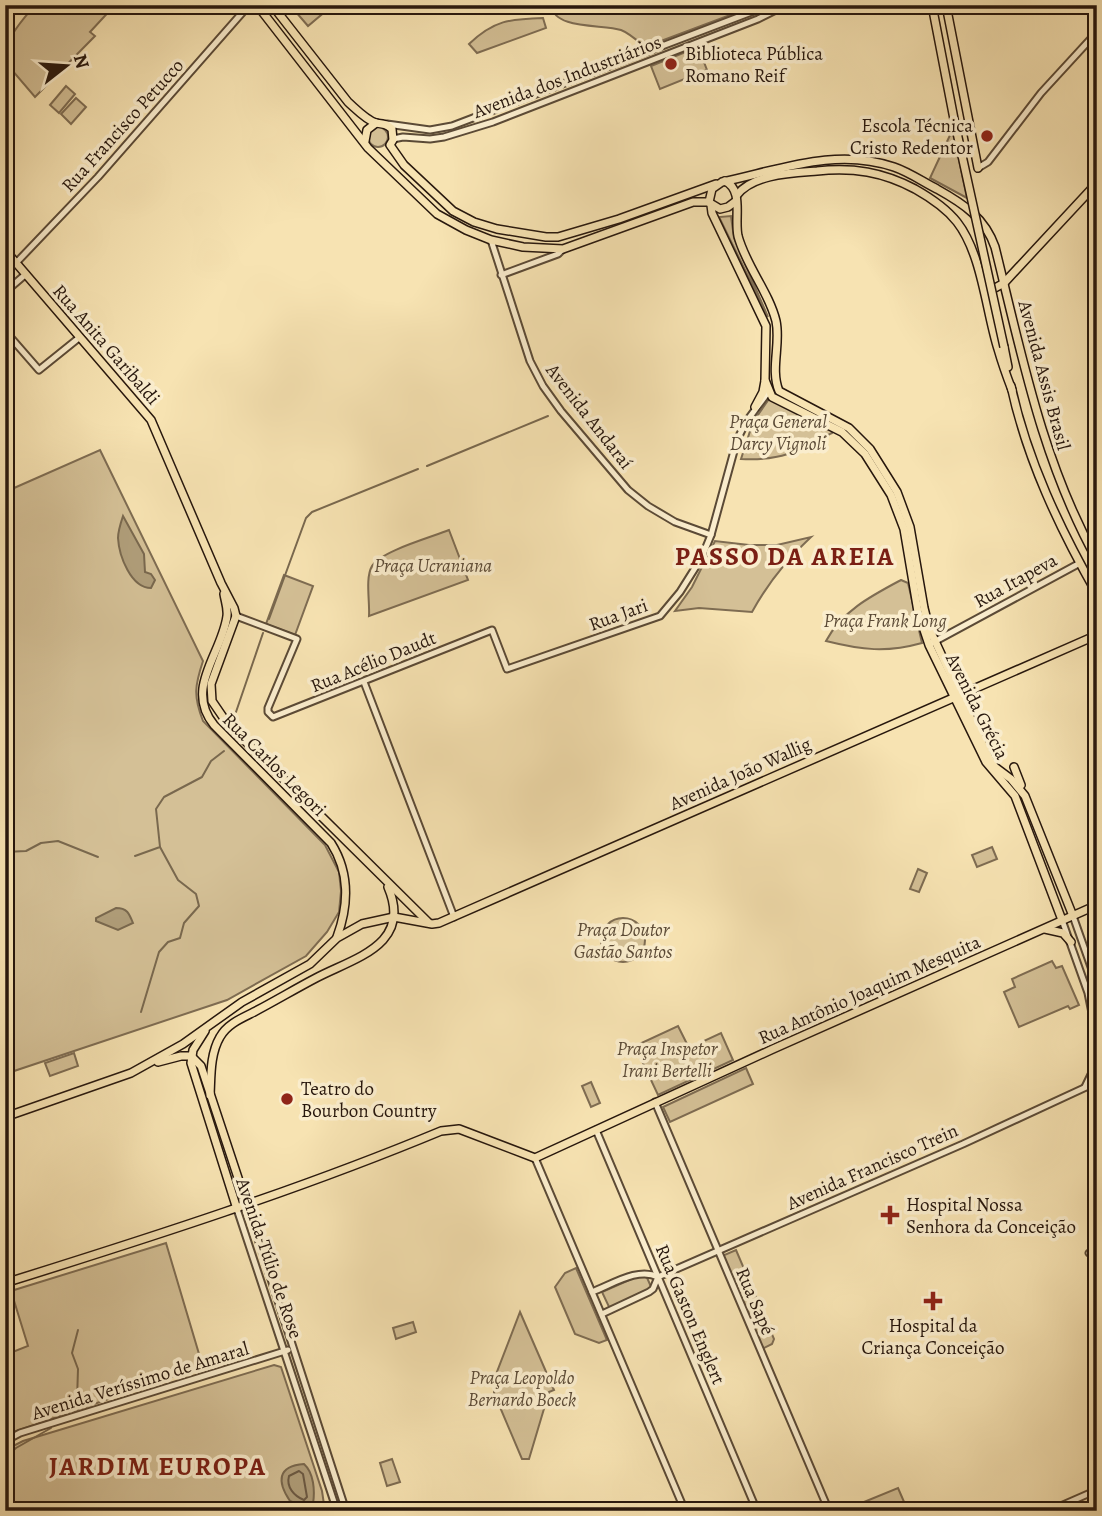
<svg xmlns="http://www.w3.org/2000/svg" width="1102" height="1516" font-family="Alegreya,serif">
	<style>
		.green { fill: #d4c096; stroke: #7e6c52; stroke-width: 2 }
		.water { fill: #b09e7a; stroke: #79684e; stroke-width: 2 }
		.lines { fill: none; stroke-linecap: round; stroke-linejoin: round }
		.shore { stroke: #6c5a44; stroke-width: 2 }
		.stream { stroke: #79684e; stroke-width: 2 }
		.minor-casing { stroke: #5b4a36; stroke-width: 9 }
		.major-casing { stroke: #27170d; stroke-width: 10 }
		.minor { stroke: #faedcd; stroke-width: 5 }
		.major { stroke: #f7e3b2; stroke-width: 7 }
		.major-bridge-casing { stroke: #27170d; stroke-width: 10; stroke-linecap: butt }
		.major-bridge { stroke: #f7e3b2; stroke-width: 7 }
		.poi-dot { fill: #8f2418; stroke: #faedcd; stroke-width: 2.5 }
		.labels { text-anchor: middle; stroke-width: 7; stroke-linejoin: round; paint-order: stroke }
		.poi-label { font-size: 19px; fill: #27170d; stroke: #faedcd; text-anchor: start }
		.street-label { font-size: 19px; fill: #27170d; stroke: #faedcd }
		.park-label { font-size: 19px; font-style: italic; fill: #5b4a36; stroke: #faedcd }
		.district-label { font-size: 26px; font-weight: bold; letter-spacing: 2px; fill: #7a1f14; stroke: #faedcd }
	</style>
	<rect width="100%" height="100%" fill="#f7e3b2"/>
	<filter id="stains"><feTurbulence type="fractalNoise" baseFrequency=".00286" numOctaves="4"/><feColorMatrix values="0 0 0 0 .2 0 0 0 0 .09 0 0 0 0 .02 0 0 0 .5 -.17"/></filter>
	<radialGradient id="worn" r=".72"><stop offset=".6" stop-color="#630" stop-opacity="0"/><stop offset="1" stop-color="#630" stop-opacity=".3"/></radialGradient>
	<g class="green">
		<path d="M35,5H115L90,32L95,36L35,97L5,62C5,38 20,23 35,5Z"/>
		<path d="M300,5H333L308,26L295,11Z"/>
		<path d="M551,5H749V8L645,47C638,41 629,33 621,30C602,24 554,30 551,5Z"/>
		<path d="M543,18L546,28L477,53L469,44C494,20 510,19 543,18Z"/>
		<path d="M698,47L707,70L660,89L651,66Z"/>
		<path d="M66,86L75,94L59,113L50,105Z"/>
		<path d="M76,98L86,107L71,124L61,114Z"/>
		<circle cx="378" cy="137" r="10"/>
		<path d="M951,133L954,136L967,198L930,178Z"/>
		<path d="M731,216L734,238L768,317L719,217Z"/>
		<path d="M769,399L832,430V433C797,452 781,461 741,459L753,422Z"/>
		<path d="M100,450L203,661C195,685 193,696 203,721L325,845L339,872L341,891L339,912L327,932L306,956L227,1000L5,1074V492Z"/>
		<path d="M449,530L468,580L369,616C370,602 365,578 372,566C381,551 432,537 449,530Z"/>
		<path d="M811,537C786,560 768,583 752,612L699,608L675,611L692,587L715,541L749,545H777Z"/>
		<path d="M284,575L313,586L295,635L266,624Z"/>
		<path d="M901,580L908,583L922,643C886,653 862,650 826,641C842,611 871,596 901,580Z"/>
		<path d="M992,847L997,859L977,867L972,855Z"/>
		<path d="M918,869L927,873L919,892L910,889Z"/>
		<circle cx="623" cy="940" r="22"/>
		<path d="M1052,961L1056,968L1062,966L1079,1005L1070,1009L1068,1006L1019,1027L1004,992L1015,987L1012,979Z"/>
		<path d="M678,1026L689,1048L721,1033L733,1060L658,1095L635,1046Z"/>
		<path d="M74,1053L78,1066L50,1076L45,1063Z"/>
		<path d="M746,1068L753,1084L670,1122L663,1107Z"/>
		<path d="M591,1082L600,1103L591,1107L582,1086Z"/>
		<path d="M166,1243L202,1364L198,1368L5,1435V1355L28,1346L11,1291Z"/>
		<path d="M736,1250L774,1339L772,1344L762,1349L722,1256Z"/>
		<path d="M576,1268L607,1340L599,1343L575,1334L555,1287L565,1273Z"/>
		<path d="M645,1273L652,1289L610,1309L602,1292Z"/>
		<path d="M520,1312L554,1390L549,1392L529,1459H522L494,1393L495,1377Z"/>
		<path d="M413,1322L416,1332L396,1339L393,1328Z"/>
		<path d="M274,1365L281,1367L322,1491L325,1511H5V1450L23,1441Z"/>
		<path d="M392,1459L400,1482L387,1486L380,1463Z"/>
		<path d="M898,1488L908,1511H842Z"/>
	</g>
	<g class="water">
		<path d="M123,516L144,554L145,572L151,574L155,580L151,588C131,588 119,556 118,538C118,532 121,522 123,516Z"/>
		<path d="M116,908C127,908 129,913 133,923L118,930L96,921V918Z"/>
		<path d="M304,1464C314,1473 315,1491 313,1504L307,1509L290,1501C277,1482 277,1466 304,1464Z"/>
	</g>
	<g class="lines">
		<path class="shore" d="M299,1471L303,1474L307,1497L304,1500C294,1496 286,1487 289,1476Z"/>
		<g class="stream">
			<path d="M427,466L548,416"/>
			<path d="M269,619L306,518L312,512L418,469"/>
			<path d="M236,712L263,633"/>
			<path d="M5,852L26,851L41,843L58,841L98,857"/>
			<path d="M135,856L160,847L156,809L164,797L202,777L211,761L224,751"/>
			<path d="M141,1012L159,952L168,942L180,938L184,923L199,906L196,894L178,880L160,847"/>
			<path d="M62,1416L77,1400L78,1369L72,1353L78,1330"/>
			<path d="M5,1458L16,1448L51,1428"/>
		</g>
		<g class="minor-casing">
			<g id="minor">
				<path d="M387,124L430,130L452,126L770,5"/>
				<path d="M393,139L403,137L430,139L444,137L493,122L758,19L786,5"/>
				<path d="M978,168L988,162L1041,93L1097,32"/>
				<path d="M491,240L530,361L543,386L561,411L628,490L648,506L675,522L711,535"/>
				<path d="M16,263L98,177L249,5"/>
				<path d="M501,275L558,254L563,249"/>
				<path d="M5,292L26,274"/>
				<path d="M5,331L39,370L80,337"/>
				<path d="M236,616L297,639L268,708V712L273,717L492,630L507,669L660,616L680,592L702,557L711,535L737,440L746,422L769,391"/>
				<path d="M932,643L1080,563"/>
				<path d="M364,682L454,917"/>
				<path d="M1073,916L1097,984"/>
				<path d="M1062,920L1088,993L1097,1038"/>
				<path d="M1085,1087L1097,1062"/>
				<path d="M655,1102L829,1511"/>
				<path d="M596,1130L757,1511"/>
				<path d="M535,1158L685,1511"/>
				<path d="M247,1205L346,1511"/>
				<path d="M237,1209L337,1511"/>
				<path d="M1089,1253L1097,1256"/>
				<path d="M592,1292C613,1284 638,1267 658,1277"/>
				<path d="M602,1314L649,1292L653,1289L658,1277L963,1144L1097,1082"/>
				<path d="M5,1441L20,1433L288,1350"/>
				<path d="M1049,1511L1097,1490"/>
			</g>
		</g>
		<g class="major-casing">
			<g id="major">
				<path d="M257,5L368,148L437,214L466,230L491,240L523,247L563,249L693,202H709"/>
				<path d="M272,5L348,102C356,109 366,120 376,123C384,124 386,124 392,129L393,140L390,145L404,165L453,211L474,222L497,229L546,237H558L619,219L716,184"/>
				<path d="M932,5L954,119"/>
				<path d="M946,5L978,168"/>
				<path d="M365,141L367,130L376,123"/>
				<path d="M725,181C744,190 734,218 738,236C746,266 769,292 776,321C781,344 770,369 779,391L849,428L870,449L897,492L910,527L924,608L929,628L990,760L995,767L1011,779L1025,796L1073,916"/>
				<path d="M737,195C753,174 792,173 817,171C853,167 883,172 915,189C931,198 946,208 957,222C982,254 986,311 998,349C1002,363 1007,377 1012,390"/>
				<path d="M709,202L712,189L722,182C779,170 836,147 894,167C909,172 923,182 937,189C964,204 985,218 995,247C1022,356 1042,461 1097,560"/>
				<path d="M710,203L720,209L728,207L736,201"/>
				<path d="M711,205L712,213L766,326L765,380L772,397L842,432L865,454L891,495L904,529L918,612L929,645L986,762L1015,796L1062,920"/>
				<path d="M5,250L151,420L221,583L234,608L236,616"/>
				<path d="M986,285L995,288L1004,283L1097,183"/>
				<path d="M1004,347L1008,367"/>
				<path d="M1011,386C1027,460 1060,529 1097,594"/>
				<path d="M755,407L763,392L765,381"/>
				<path d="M224,594C225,601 228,608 227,616C222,654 184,688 214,725L331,843C350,873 349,904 337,937"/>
				<path d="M236,616L211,684L212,701L227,723L428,922"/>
				<path d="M1014,767L1021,785"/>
				<path d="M1045,929L1063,933L1071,942"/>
				<path d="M205,1031L193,1050L191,1063L237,1209"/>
				<path d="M191,1056L201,1066L247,1205"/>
				<path d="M158,1062L181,1056H191"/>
				<path d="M210,1095C211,1076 210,1054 220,1037C227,1024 242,1018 254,1012C275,1001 295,989 316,978C354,958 413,945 388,887"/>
				<path d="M5,1117L131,1073L183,1044L242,1002L310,964L337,938L362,924L394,917L432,924L439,923L1097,635"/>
				<path d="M5,1283C152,1237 299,1190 441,1131L459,1129L535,1158L773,1049L1097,905"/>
			</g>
		</g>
		<use href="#minor" class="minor"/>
		<use href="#major" class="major"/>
		<g class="major-bridge-casing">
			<path id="major-bridge" d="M954,119L1004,347"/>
		</g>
		<use href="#major-bridge" class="major-bridge"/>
	</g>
	<g class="poi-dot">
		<circle cx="671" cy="64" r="7"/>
		<circle cx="987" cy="136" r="7"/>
		<circle cx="287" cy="1099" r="7"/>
		<path d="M886.5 1204.5h7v7h7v7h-7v7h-7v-7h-7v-7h7z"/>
		<path d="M929.5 1290.5h7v7h7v7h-7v7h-7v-7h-7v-7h7z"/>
	</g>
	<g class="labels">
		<g class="poi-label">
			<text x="685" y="60">Biblioteca Pública<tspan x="685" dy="22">Romano Reif</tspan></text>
			<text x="973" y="132" text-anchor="end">Escola Técnica<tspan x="973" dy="22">Cristo Redentor</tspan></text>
			<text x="301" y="1095">Teatro do<tspan x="301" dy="22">Bourbon Country</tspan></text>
			<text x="906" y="1211">Hospital Nossa<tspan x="906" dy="22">Senhora da Conceição</tspan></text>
			<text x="933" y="1332" text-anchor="middle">Hospital da<tspan x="933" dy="22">Criança Conceição</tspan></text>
		</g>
		<g class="street-label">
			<text transform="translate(567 76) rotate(-21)" y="7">Avenida dos Industriários</text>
			<text transform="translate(122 125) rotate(-48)" y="7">Rua Francisco Petucco</text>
			<text transform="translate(107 344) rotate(49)" y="7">Rua Anita Garibaldi</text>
			<text transform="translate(1045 375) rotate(75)" y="7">Avenida Assis Brasil</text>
			<text transform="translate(590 416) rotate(52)" y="7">Avenida Andaraí</text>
			<text transform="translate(1015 580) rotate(-29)" y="7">Rua Itapeva</text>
			<text transform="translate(618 614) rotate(-20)" y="7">Rua Jari</text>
			<text transform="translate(373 661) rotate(-22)" y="7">Rua Acélio Daudt</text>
			<text transform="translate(978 706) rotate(63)" y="7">Avenida Grécia</text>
			<text transform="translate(275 764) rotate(45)" y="7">Rua Carlos Legori</text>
			<text transform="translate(740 773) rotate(-24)" y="7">Avenida João Wallig</text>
			<text transform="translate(869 989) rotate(-24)" y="7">Rua Antônio Joaquim Mesquita</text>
			<text transform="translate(872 1166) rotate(-24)" y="7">Avenida Francisco Trein</text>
			<text transform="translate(270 1258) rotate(71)" y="7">Avenida Túlio de Rose</text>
			<text transform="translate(756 1301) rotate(67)" y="7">Rua Sapé</text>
			<text transform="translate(691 1314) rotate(67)" y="7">Rua Gaston Englert</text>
			<text transform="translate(140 1380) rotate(-17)" y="7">Avenida Veríssimo de Amaral</text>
		</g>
		<g class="park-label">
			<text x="778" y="428">Praça General<tspan x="778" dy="22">Darcy Vignoli</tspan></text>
			<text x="433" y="572">Praça Ucraniana</text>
			<text x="885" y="627">Praça Frank Long</text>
			<text x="623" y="936">Praça Doutor<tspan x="623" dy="22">Gastão Santos</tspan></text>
			<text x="667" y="1055">Praça Inspetor<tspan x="667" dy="22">Irani Bertelli</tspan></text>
			<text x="522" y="1384">Praça Leopoldo<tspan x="522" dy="22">Bernardo Boeck</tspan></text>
		</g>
		<g class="district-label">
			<text x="785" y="565">PASSO DA AREIA</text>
			<text x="158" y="1475">JARDIM EUROPA</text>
		</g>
	</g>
	<rect width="1102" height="1516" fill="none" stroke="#f7e3b2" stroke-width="28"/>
	<rect x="7" y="7" width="1088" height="1502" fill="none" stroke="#27170d" stroke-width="3.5"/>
	<rect x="14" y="14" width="1074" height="1488" fill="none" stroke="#27170d" stroke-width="2"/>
	<g transform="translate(66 66) rotate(73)" stroke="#faedcd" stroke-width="5" paint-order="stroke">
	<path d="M0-5L12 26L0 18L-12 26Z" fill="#27170d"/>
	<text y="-10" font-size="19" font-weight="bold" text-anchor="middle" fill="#27170d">N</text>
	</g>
	<rect width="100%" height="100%" filter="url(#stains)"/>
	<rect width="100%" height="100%" fill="url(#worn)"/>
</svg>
